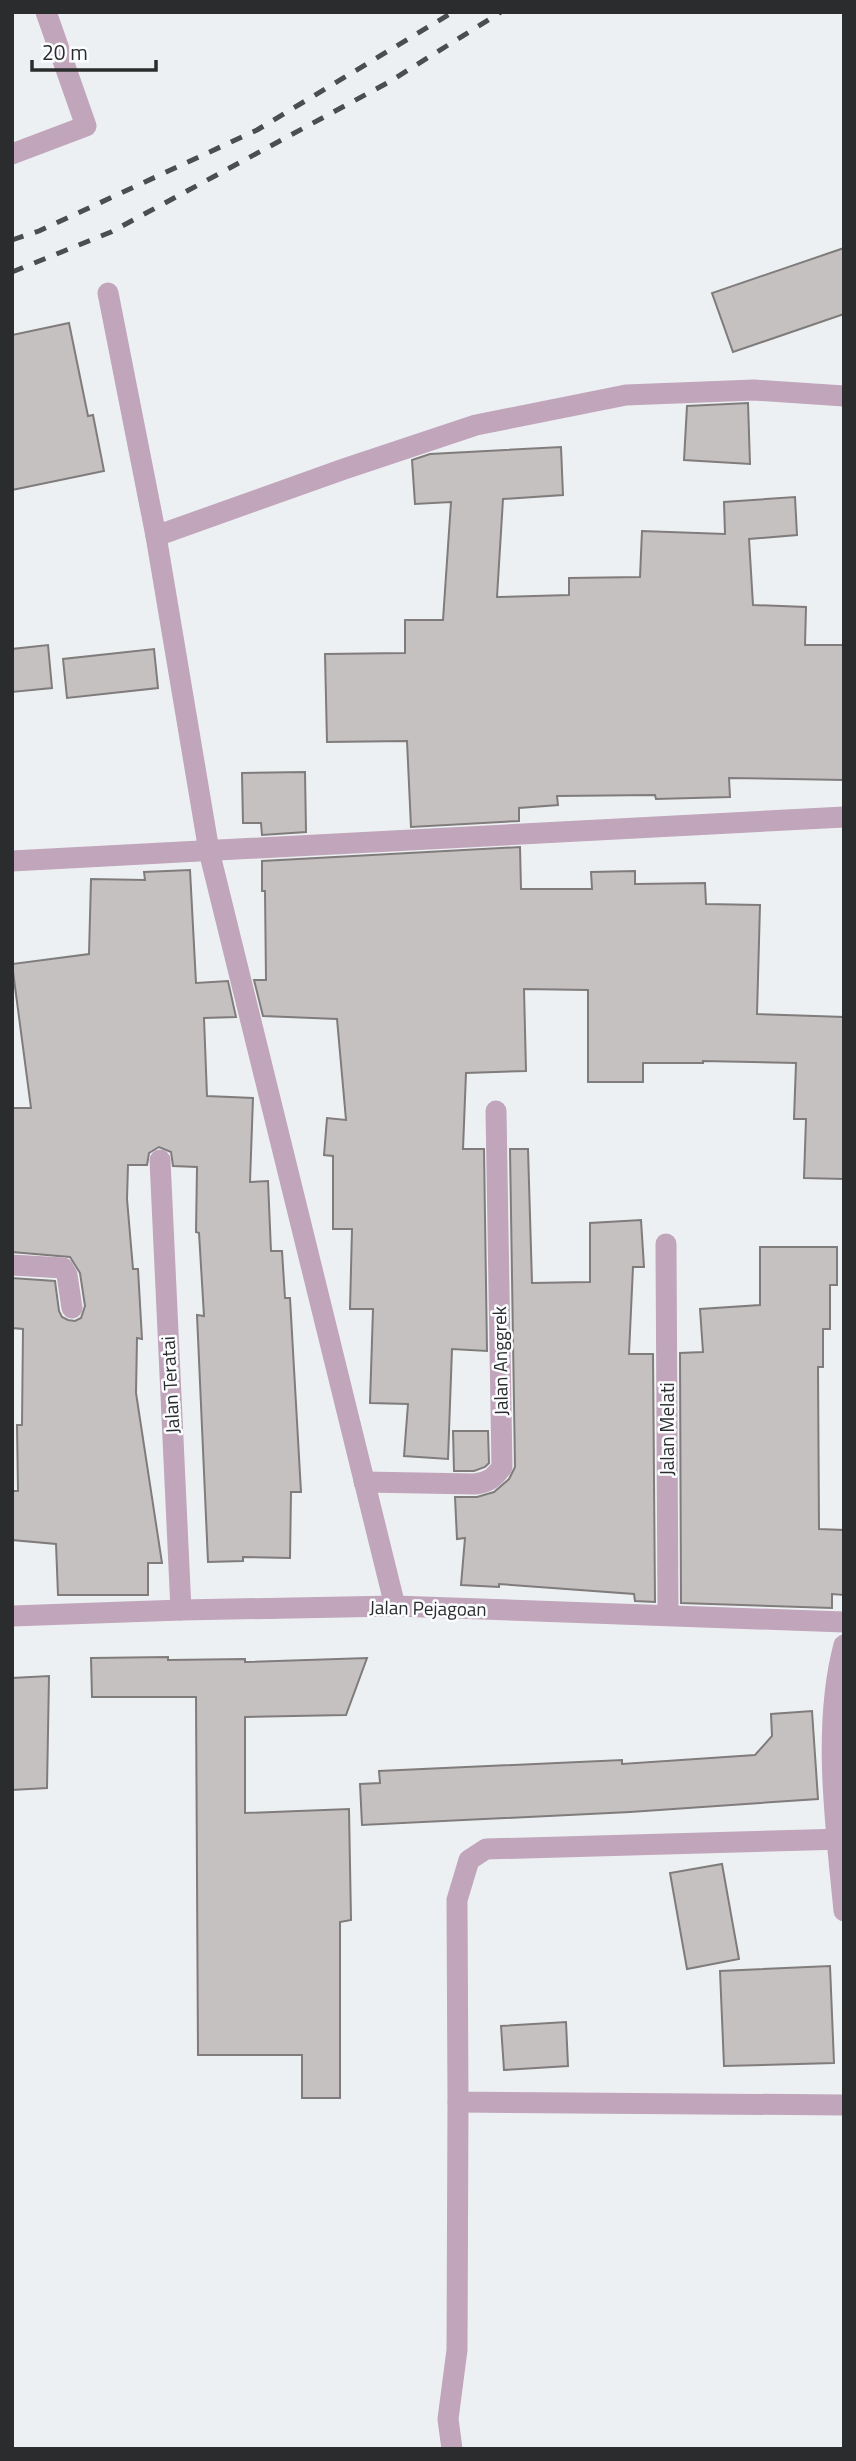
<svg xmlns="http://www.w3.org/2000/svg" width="856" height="2461" font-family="'Titillium Web',sans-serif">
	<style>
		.building { fill: #c5c1c1; stroke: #807c7c; stroke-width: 2 }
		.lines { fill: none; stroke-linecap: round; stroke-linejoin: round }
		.minor { stroke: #c0a5bb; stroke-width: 21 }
		.rail { stroke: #4c4d4f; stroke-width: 5; stroke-dasharray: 12 12; stroke-linecap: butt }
		.labels { text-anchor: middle; stroke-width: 5; stroke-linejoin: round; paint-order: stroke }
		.street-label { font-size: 19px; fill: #2b2c2d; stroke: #fcfdff }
	</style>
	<rect width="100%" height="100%" fill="#edf0f3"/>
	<g class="building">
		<path d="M844,248V314L733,352L712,293Z"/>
		<path d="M69,323L88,416L93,415L104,471L12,490V335Z"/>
		<path d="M748,403L750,464L684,460L687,406Z"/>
		<path d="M561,447L563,495L503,499L497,597L569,595V578L640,577L642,531L725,534L724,502L795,497L797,535L749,539L753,605L806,607L805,645H844V780L729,778L730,797L656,799L655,795L557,796L558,805L519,808V821L411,827L407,741L327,742L325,654L405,653V620H443L451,502L415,504L412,460L430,454Z"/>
		<path d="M48,645L52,688L12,692V649Z"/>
		<path d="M154,649L158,688L67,698L63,659Z"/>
		<path d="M305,772L306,832L262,835L261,823H243L242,773Z"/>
		<path d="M520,847L521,889H592L591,872L635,871V884L705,883L706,904L760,905L757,1014L844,1017V1179L804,1178L806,1119H794L796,1063L703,1061V1063H643V1082H588V990L524,989L526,1071L466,1073L463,1149H484L487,1351L452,1349L448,1459L404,1456L408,1404L370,1403L373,1309H350L352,1229H333V1156L324,1155L327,1118L346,1120L337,1019L263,1016L254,980H266L265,891H262V861Z"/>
		<path d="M190,870L196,983L228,981L236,1017L204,1018L207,1096L253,1098L250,1182L268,1181L271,1251H282L285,1298H290L301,1492H291L290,1558L243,1557V1561L208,1562L197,1315L204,1316L199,1233L196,1232L197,1167L173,1166L171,1152L159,1147L149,1153L147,1165H128L127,1199L133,1269H138L142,1339L137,1338L136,1393L162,1563H148V1595H58L56,1544L12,1540V1491H18L17,1425H22L23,1329L12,1328V1278L55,1281L59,1311L62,1317L68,1320L75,1321L81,1318L85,1306L80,1273L70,1257L12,1252V1108H31L12,964L89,954L91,879L145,880L144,872Z"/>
		<path d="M510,1149H528L532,1283L590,1282V1223L641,1220L644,1267H633L629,1354H653L655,1602L635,1601L634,1594L499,1584V1587L461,1585L465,1538L457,1539L455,1497H477L494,1492L509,1479L515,1467Z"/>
		<path d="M760,1247H837V1285H830V1329H823V1367H818L819,1529L844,1530V1595L832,1594V1608L681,1603L680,1353L703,1352L700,1309L760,1305Z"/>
		<path d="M453,1431H488L489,1463L485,1467L474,1471H454Z"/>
		<path d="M168,1657V1660L245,1659V1662L367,1658L346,1715L245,1717V1813L349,1809L351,1920L340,1922V2098H302V2055H198L196,1697H92L91,1658Z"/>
		<path d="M49,1676L47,1788L12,1790V1678Z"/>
		<path d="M812,1711L818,1799L630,1812L362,1825L360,1784L380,1783L379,1771L622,1760V1764L755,1755L772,1736L771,1714Z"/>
		<path d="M722,1864L739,1959L687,1969L670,1873Z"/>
		<path d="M830,1966L834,2063L724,2066L720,1971Z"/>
		<path d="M566,2022L568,2066L504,2070L501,2026Z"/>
	</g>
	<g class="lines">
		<g class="minor">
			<path d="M12,154L86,126L46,12"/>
			<path d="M108,293L156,536L209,851L395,1606"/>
			<path d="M156,536L344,469L476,425L626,395L754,390L844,396"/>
			<path d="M12,861L844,817"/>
			<path d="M160,1160L181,1610"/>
			<path d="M666,1244L668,1615"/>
			<path d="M12,1265L63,1268L67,1275L72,1308"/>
			<path d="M364,1482L475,1484C489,1482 494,1478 502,1467L496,1111"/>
			<path d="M12,1616L181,1610L395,1606L844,1622"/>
			<path d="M844,1645C822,1727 836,1827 844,1911"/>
			<path d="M844,1839L486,1849L469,1860L457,1900L458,2102L844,2105"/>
			<path d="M452,2449L448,2419L457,2350L458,2102"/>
		</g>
		<g class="rail">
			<path d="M12,240L39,231L257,130L453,12"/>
			<path d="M12,272L111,232L389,82L501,12"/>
		</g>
	</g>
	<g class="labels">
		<g class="street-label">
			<text transform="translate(500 1361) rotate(-91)" y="7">Jalan Anggrek</text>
			<text transform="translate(170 1385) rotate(-93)" y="7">Jalan Teratai</text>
			<text transform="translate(667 1429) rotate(-90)" y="7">Jalan Melati</text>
			<text transform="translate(428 1608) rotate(1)" y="7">Jalan Pejagoan</text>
		</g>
	</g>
	<rect width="856" height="2461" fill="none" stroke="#2b2c2d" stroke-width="28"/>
	<path d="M32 60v10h124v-10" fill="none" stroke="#2b2c2d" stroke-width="3.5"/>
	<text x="42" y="60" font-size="21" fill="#2b2c2d" stroke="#fcfdff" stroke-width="5" paint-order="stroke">20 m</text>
</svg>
